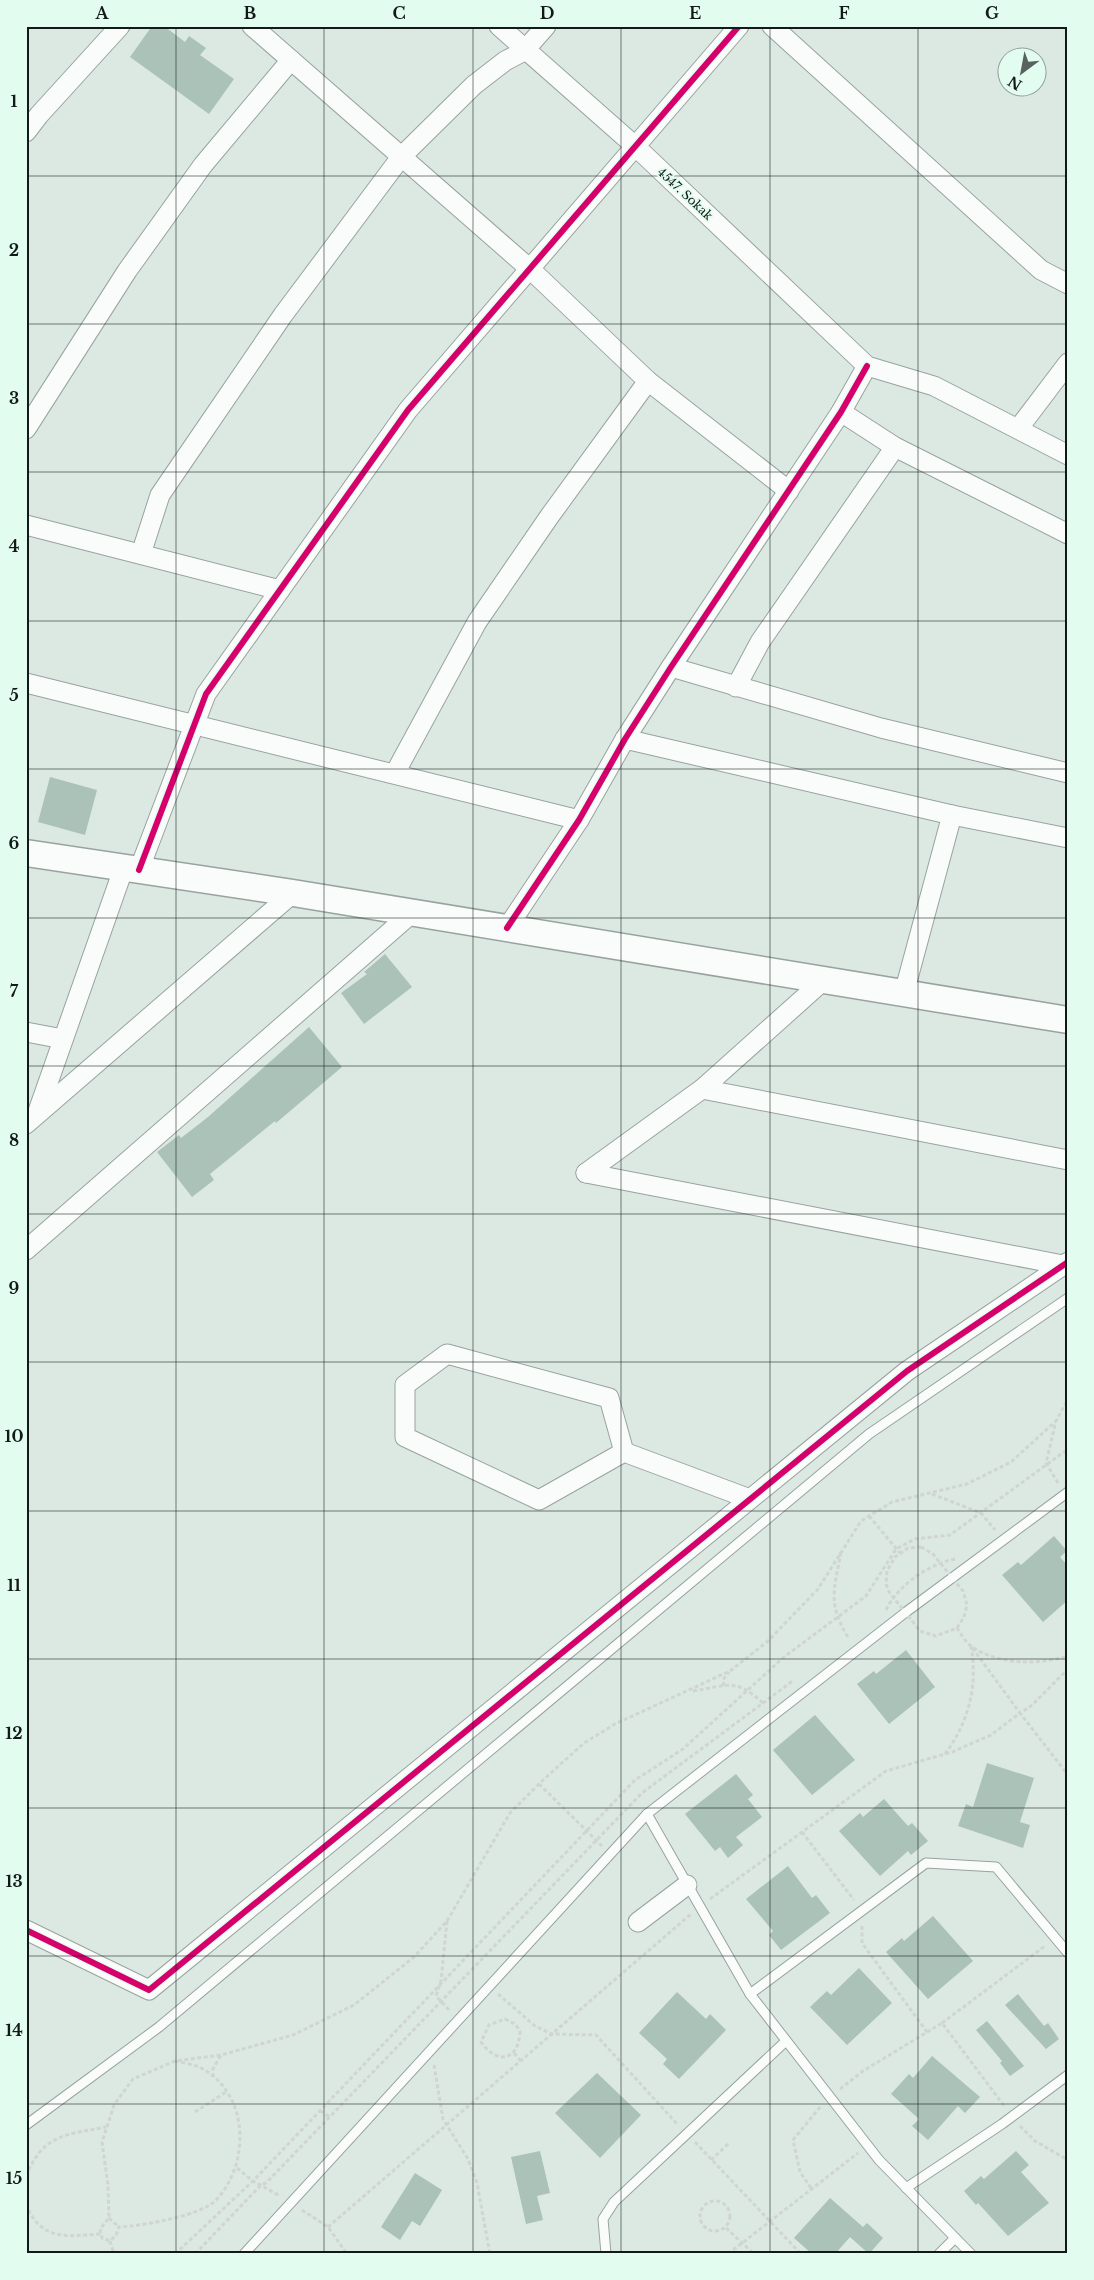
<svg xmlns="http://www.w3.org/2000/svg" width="1094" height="2280" font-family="'Libre Baskerville',serif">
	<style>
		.building { fill: #aac2b8 }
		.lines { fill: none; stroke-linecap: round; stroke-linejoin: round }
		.lane-casing { stroke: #98a39e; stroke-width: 11 }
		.street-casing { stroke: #98a39e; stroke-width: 21 }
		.secondary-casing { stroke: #98a39e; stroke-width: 29 }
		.path { stroke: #d0d5d3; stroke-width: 3; stroke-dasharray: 4 2.5; stroke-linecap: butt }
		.lane { stroke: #fafcfb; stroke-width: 9 }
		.street { stroke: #fafcfb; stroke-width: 19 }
		.secondary { stroke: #fafcfb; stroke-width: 26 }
		.cycleway-casing { stroke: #e3fcf0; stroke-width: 9 }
		.cycleway { stroke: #d6006c; stroke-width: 6 }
		.grid { fill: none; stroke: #111a16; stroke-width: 1; stroke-opacity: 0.55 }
		.labels { text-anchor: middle; stroke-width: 4; stroke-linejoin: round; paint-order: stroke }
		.street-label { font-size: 12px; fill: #111a16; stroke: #e3fcf0 }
		.neatline { fill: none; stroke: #111a16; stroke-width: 2 }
		.grid-label { font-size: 16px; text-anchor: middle; font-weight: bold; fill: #111a16 }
	</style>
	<rect width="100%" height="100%" fill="#dce9e3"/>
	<g class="building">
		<path d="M152,26H164L185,42L189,36L206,48L200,55L234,79L209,114L130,57Z"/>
		<path d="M50,777L97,790L85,835L38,822Z"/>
		<path d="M385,954L412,987L364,1024L341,993L367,974L364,972Z"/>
		<path d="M309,1027L342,1067L276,1123L275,1121L210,1174L214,1180L192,1197L157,1152L179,1135L181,1138L208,1117Z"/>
		<path d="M1054,1536L1067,1551L1060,1557L1068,1566V1600L1043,1622L1002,1575L1018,1562L1021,1565Z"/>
		<path d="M906,1650L935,1687L889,1724L857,1684L874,1671L876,1674Z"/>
		<path d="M815,1715L855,1760L812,1795L773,1750Z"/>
		<path d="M987,1763L1034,1778L1020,1822L1030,1825L1023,1848L958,1826L966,1804L973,1807Z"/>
		<path d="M736,1774L753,1795L748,1799L762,1817L736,1837L743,1845L728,1858L720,1847L715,1851L685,1814Z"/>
		<path d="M884,1799L908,1826L912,1823L928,1841L911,1855L908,1851L880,1876L839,1831L860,1813L863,1817Z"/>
		<path d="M788,1866L812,1898L816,1895L830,1913L781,1950L769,1935L773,1931L746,1899Z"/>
		<path d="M933,1916L973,1961L928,1999L886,1952L902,1938L904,1941Z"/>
		<path d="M859,1968L892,2003L847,2045L810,2007L827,1991L831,1995Z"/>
		<path d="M677,1992L706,2019L710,2014L726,2030L679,2079L663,2064L667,2059L639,2033Z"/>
		<path d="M1018,1994L1044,2026L1048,2023L1059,2039L1046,2049L1005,2005Z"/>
		<path d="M987,2021L1024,2066L1010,2076L1000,2063L1002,2061L976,2030Z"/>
		<path d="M932,2056L980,2097L965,2113L958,2106L928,2140L912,2126L919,2119L891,2094L909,2074L913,2078Z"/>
		<path d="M597,2073L641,2115L600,2158L555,2113Z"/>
		<path d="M540,2151L550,2193L537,2196L543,2220L526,2224L511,2157Z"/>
		<path d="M1016,2151L1029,2165L1021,2172L1049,2203L1008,2236L978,2203L976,2205L964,2191L981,2176L984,2179Z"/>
		<path d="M415,2173L442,2190L420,2226L412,2221L400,2240L381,2227Z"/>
		<path d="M830,2198L863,2227L867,2223L883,2238L869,2254L850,2237L835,2254H812L794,2238Z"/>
	</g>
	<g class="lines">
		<g class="lane-casing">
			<g id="lane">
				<path d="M647,1814L750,1994L879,2160L971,2254"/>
				<path d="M750,1994L926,1863L996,1867L1068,1953"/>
				<path d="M26,2125L159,2027L869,1434L1068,1298"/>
				<path d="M906,2188L1002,2124L1068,2075"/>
				<path d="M244,2254L647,1814L906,1612L1068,1492"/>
				<path d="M606,2254L603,2219L614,2202L786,2041"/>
				<path d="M939,2254L955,2238"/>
			</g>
		</g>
		<g class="street-casing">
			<g id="street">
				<path d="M252,26L530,269L648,381L789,491"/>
				<path d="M499,26L635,146L867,366L934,386L1068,455"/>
				<path d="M772,26L1041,270L1068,284"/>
				<path d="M26,132L39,115L120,26"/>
				<path d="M841,412L895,447L1068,534"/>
				<path d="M26,429L127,271L203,165L291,60"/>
				<path d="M1018,429L1068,363"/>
				<path d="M26,525L280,590"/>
				<path d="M141,554L160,495L283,315L401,157L474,85L505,61L524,51L546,26"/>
				<path d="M671,667L881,728L1068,773"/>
				<path d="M26,683L579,820"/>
				<path d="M736,687L760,642L895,447"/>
				<path d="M625,739L952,815L1068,838"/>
				<path d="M395,773L477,622L549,517L648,381"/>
				<path d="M139,870L206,694L408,410L739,26"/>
				<path d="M507,928L579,820L625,739L671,667L841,412L867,366"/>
				<path d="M904,993L952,815"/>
				<path d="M26,1032L63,1039"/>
				<path d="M702,1089L1068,1160"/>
				<path d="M37,1114L124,867"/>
				<path d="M26,1124L293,893"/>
				<path d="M586,1173L1063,1265"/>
				<path d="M586,1173L702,1089L824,980"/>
				<path d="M26,1250L413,912"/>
				<path d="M624,1452L609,1398L447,1354L405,1385V1437L539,1500L624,1452L750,1499"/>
				<path d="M638,1922L687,1885"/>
				<path d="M26,1930L149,1990L907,1371L1068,1262"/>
			</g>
		</g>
		<g class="secondary-casing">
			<path id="secondary" d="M26,853L293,893L1068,1020"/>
		</g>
		<g class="path">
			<path d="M1058,1483L1046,1463L1056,1421L1068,1399"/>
			<path d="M932,1494L981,1513L995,1530"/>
			<path d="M869,1516L900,1553"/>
			<path d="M921,1547L933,1554L963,1591L967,1605L964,1617L957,1628L936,1636L920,1631L889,1592L886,1584L887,1571L895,1557L908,1548Z"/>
			<path d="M841,1552C834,1591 827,1603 849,1639"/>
			<path d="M886,1610C898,1585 929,1564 955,1559"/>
			<path d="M957,1628C961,1634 966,1643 972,1647C1000,1665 1037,1665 1068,1656"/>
			<path d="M724,1686L723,1680L729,1672"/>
			<path d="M693,1691C728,1686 735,1677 763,1703"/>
			<path d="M945,1754C969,1722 978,1685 971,1646L1020,1713L1031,1706L1068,1669"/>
			<path d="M539,1784L602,1846"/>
			<path d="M802,1832L854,1900"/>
			<path d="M710,1899L886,1771L952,1752L991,1735L1020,1713L1068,1775"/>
			<path d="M447,1921L510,1813L542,1781L584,1743L615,1724L730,1671L768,1641L818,1589L861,1521L892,1502L967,1484L1011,1462L1056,1421"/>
			<path d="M862,1926V1943L927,2032"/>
			<path d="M498,1994L535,2026L552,2034L596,2035L678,2125"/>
			<path d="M505,2019L515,2024L520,2031C519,2060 498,2066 481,2042L489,2025Z"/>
			<path d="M942,2023L1045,1946"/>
			<path d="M514,2053L521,2061"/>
			<path d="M175,2061C183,2063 193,2064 201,2068C249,2093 251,2163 216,2200C201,2216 141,2226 119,2227L116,2235L110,2241L102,2238L100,2229L109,2218L108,2185L102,2142L114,2105L133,2079L175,2061L221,2055L293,2035L354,2005L414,1957L447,1921L441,1981L436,1996L450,2011"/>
			<path d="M434,2065L443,2119L468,2159L477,2183L490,2254"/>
			<path d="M213,2077V2069L221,2055"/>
			<path d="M840,2089L863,2071L942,2023L1005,2107"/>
			<path d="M320,2111L330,2117"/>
			<path d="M195,2112L226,2092"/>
			<path d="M1020,2126L1035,2141L1068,2160"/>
			<path d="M695,2142L801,2254"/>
			<path d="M711,2160L729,2143"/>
			<path d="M237,2168L253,2181L280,2196"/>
			<path d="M26,2176C44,2133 66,2135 106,2127"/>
			<path d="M811,2188L800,2172L793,2140L821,2106"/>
			<circle cx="715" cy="2216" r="15"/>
			<path d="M26,2204C41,2242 67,2236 101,2234"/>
			<path d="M302,2210L328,2227L347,2254"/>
			<path d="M109,2218L119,2227"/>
			<path d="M328,2227L691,1914"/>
			<path d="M726,2228L754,2254"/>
			<path d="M110,2241L114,2254"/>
			<path d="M175,2254L253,2181L635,1780L683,1749L784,1657L866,1596L896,1549L915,1539L950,1535L1068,1449"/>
			<path d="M195,2254L261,2185L266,2183L642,1793L794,1680"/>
			<path d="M728,2254L858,2153"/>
		</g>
		<use href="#lane" class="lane"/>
		<use href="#street" class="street"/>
		<use href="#secondary" class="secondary"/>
		<g class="cycleway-casing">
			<g id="cycleway">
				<path d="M139,870L206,694L408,410L739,26"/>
				<path d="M507,928L579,820L625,739L671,667L841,412L867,366"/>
				<path d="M26,1930L149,1990L907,1371L1068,1262"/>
			</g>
		</g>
		<use href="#cycleway" class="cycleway"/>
	</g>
	<path class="grid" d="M176,26V2254M324,26V2254M473,26V2254M621,26V2254M770,26V2254M918,26V2254M26,176H1068M26,324H1068M26,472H1068M26,621H1068M26,769H1068M26,918H1068M26,1066H1068M26,1214H1068M26,1362H1068M26,1511H1068M26,1659H1068M26,1808H1068M26,1956H1068M26,2104H1068"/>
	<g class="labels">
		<g class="street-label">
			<text transform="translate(685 194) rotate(43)" y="4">4547. Sokak</text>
		</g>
	</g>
	<rect width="1094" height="2280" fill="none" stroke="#e3fcf0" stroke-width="55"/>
	<g transform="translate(1022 72) rotate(212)"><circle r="24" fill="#e3fcf0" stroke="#8fa299"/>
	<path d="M0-4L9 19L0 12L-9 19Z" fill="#58625e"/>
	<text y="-8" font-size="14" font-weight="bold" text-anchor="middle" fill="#111a16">N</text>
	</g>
	<rect x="28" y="28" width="1038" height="2224" class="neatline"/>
	<g class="grid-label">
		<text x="102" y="19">A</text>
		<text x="250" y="19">B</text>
		<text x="399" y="19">C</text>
		<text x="547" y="19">D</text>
		<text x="695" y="19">E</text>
		<text x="844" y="19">F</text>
		<text x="992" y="19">G</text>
		<text x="14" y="107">1</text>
		<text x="14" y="256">2</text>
		<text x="14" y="404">3</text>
		<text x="14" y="552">4</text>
		<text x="14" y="701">5</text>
		<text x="14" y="849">6</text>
		<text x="14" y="997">7</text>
		<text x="14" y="1146">8</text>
		<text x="14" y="1294">9</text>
		<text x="14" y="1442">10</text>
		<text x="14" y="1591">11</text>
		<text x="14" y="1739">12</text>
		<text x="14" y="1887">13</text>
		<text x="14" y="2036">14</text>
		<text x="14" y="2184">15</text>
	</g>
</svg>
